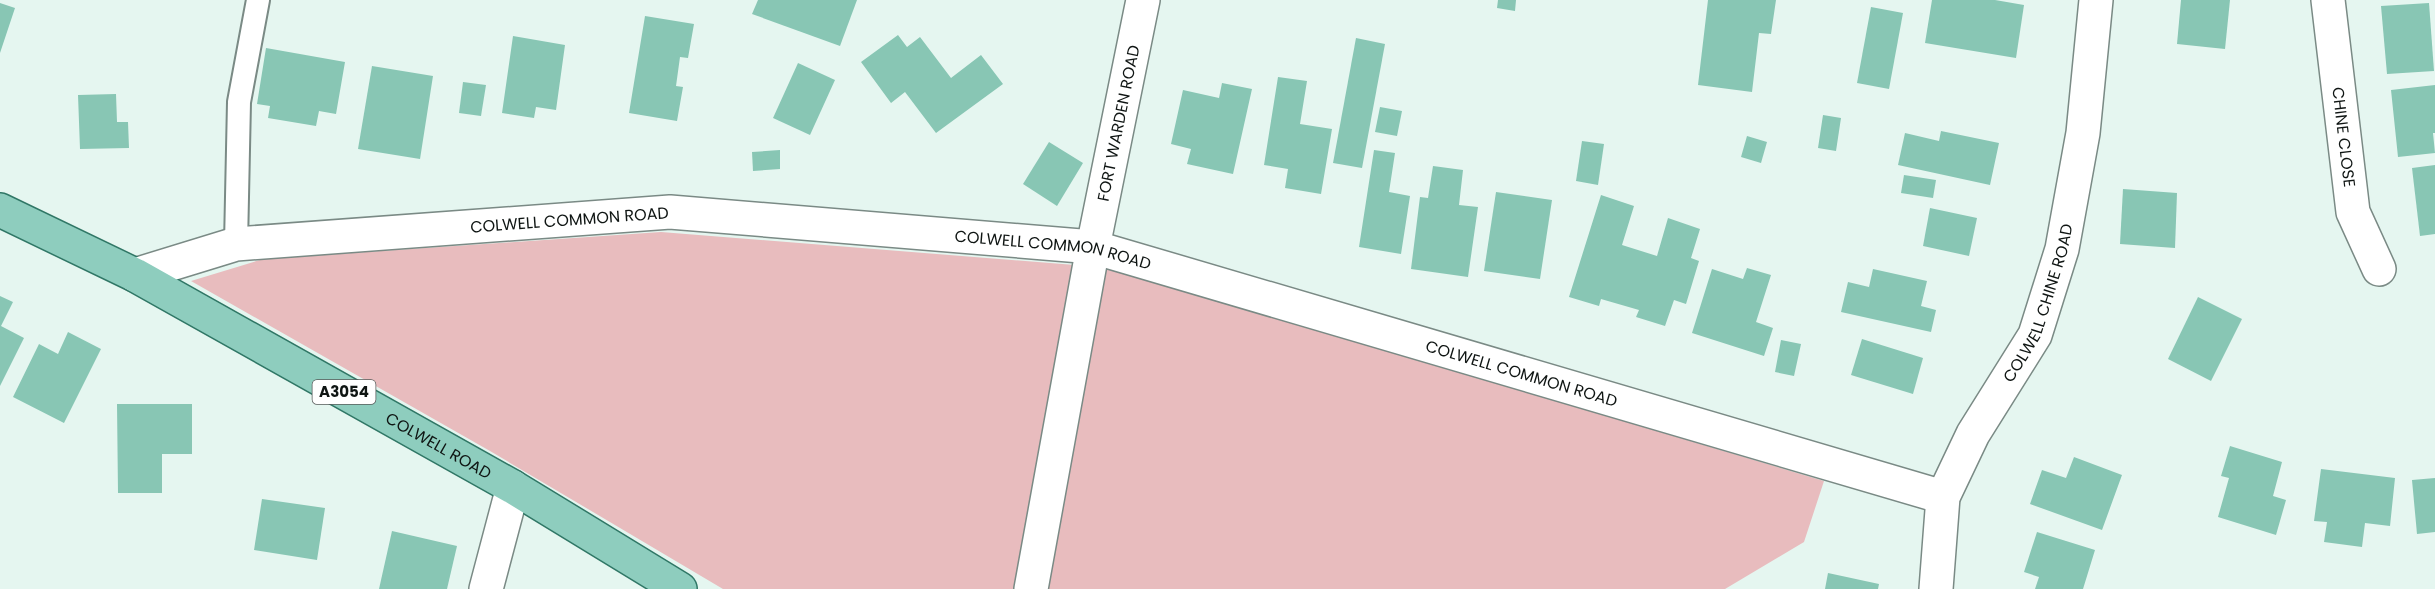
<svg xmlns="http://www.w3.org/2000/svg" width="2435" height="589" font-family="Poppins,sans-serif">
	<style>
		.green { fill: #e8bcbe }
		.building { fill: #88c6b4 }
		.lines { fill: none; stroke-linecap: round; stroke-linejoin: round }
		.lane-casing { stroke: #7a8a85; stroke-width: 26 }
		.street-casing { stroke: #7a8a85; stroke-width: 36 }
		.primary-casing { stroke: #307766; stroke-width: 36 }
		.lane { stroke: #fff; stroke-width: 22 }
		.street { stroke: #fff; stroke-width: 33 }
		.primary { stroke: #8ecdbe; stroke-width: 33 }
		.labels { text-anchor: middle; stroke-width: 5; stroke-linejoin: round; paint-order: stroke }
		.shield { fill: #fff; stroke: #575b5a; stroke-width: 1.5 }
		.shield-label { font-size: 15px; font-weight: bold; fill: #0f1513 }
		.street-label { font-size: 16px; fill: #0f1513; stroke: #fff }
	</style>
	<rect width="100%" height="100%" fill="#e5f6f0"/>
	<path class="green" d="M661,232L1112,268L1824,481L1804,542L1725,589H723L490,451L191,281L263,259Z"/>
	<g class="building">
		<path d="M758,0H857L840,46L752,14Z"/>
		<path d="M1498,0H1516L1515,11L1497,8Z"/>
		<path d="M1708,0H1776L1771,34L1759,33L1752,92L1698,85Z"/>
		<path d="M1932,0H1995L2024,5L2016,58L1925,43Z"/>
		<path d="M2181,0H2230L2225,49L2177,44Z"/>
		<path d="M0,3L15,8L0,53Z"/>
		<path d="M2429,3L2434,71L2387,74L2381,6Z"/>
		<path d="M1871,7L1903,13L1889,89L1857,83Z"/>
		<path d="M645,16L694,24L688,58L680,57L676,86L683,87L677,121L629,113Z"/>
		<path d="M898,35L907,47L920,37L951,78L981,55L1003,84L936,133L905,92L891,103L861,62Z"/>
		<path d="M513,36L565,45L556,110L536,107L534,118L502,113Z"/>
		<path d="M1356,38L1385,44L1362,168L1333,163Z"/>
		<path d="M266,48L345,62L336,114L319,111L316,126L268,118L270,106L257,104Z"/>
		<path d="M798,63L835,80L810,135L773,118Z"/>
		<path d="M372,66L433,76L420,159L358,149Z"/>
		<path d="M1278,77L1307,81L1300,124L1332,129L1321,194L1285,188L1288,169L1264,165Z"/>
		<path d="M463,82L486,85L481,116L459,113Z"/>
		<path d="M1222,83L1252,89L1233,174L1187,164L1191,149L1171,144L1183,90L1219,98Z"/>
		<path d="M2435,85V133H2433L2435,153L2398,157L2391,90Z"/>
		<path d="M116,94L117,122H128L129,148L80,149L78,95Z"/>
		<path d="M1380,107L1402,111L1397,136L1375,132Z"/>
		<path d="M1823,115L1841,118L1836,151L1818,148Z"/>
		<path d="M1941,131L1999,143L1990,185L1898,165L1905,133L1939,141Z"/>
		<path d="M1747,136L1767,142L1761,163L1741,157Z"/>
		<path d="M1582,141L1604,144L1598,185L1576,181Z"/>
		<path d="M1049,142L1083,163L1057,206L1023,184Z"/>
		<path d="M780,150V169L753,171L752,152Z"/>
		<path d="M1374,150L1395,153L1389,192L1410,196L1401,254L1359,247Z"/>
		<path d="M2435,165V234L2420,236L2412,168Z"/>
		<path d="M1433,166L1463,170L1459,205L1478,207L1468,277L1411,269L1420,197L1428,198Z"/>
		<path d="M1904,175L1936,180L1933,198L1901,193Z"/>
		<path d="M2123,189L2177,193L2175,248L2120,244Z"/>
		<path d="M1496,192L1552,200L1540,279L1484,271Z"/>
		<path d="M1601,195L1634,206L1622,245L1657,256L1668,218L1700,229L1691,258L1699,261L1686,304L1674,300L1665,326L1636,317L1639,310L1601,299L1599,306L1569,297Z"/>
		<path d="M1930,208L1977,218L1969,256L1923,246Z"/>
		<path d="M1747,268L1771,275L1756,322L1773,328L1764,356L1692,333L1712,269L1743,279Z"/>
		<path d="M1873,269L1927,281L1921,306L1936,310L1931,332L1841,312L1848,282L1869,287Z"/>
		<path d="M0,296L13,302L1,326L24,338L0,386Z"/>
		<path d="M2198,297L2242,319L2211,381L2168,359Z"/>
		<path d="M68,332L101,349L64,423L13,397L39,344L58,354Z"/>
		<path d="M1862,339L1923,358L1913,394L1851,375Z"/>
		<path d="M1781,340L1801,344L1794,376L1775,372Z"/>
		<path d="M117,404H192V454H162V493H118Z"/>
		<path d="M2230,446L2282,462L2273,496L2286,500L2276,535L2218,517L2229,478L2221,476Z"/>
		<path d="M2074,457L2122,475L2102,530L2030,504L2042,470L2066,478Z"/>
		<path d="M2321,469L2395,478L2390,526L2365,523L2362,547L2324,542L2327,522L2314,521Z"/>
		<path d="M2435,478V532L2417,534L2412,480Z"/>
		<path d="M262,499L325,508L317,560L254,550Z"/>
		<path d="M392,531L457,546L447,589H379Z"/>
		<path d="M2037,532L2095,550L2083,589H2035L2039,577L2024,572Z"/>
		<path d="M1828,573L1879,584L1878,589H1825Z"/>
	</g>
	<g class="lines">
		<g class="lane-casing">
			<path id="lane" d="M236,244L239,102L258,0"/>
		</g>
		<g class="street-casing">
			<g id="street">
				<path id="s1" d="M2328,0L2353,212L2379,269"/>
				<path id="s2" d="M135,275L236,244L670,212L1093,247L1943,497"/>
				<path d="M486,589L513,487"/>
				<path id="s3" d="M1031,589L1093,247L1143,0"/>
				<path id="s4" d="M1936,589L1943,497L1973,434L2035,335L2062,249L2083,133L2096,0"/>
			</g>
		</g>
		<g class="primary-casing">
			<g id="primary">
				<path id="s5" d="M0,210L135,275L513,487L680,589"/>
			</g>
		</g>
		<use href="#lane" class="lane"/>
		<use href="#street" class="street"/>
		<use href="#primary" class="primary"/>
	</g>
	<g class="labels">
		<rect class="shield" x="312.5" y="380" width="63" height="24" rx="4.5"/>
		<g class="shield-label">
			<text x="344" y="397">A3054</text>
		</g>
		<g class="street-label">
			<text dy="6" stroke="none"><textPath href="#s3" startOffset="474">FORT WARDEN ROAD</textPath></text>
			<text dy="6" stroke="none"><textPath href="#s1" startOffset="138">CHINE CLOSE</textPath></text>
			<text dy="6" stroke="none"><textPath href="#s2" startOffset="440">COLWELL COMMON ROAD</textPath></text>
			<text dy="6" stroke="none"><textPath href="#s2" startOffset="926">COLWELL COMMON ROAD</textPath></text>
			<text dy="6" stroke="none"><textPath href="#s4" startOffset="310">COLWELL CHINE ROAD</textPath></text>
			<text dy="6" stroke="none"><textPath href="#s2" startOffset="1412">COLWELL COMMON ROAD</textPath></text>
			<text dy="6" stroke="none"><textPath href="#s5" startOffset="498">COLWELL ROAD</textPath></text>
		</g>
	</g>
</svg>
